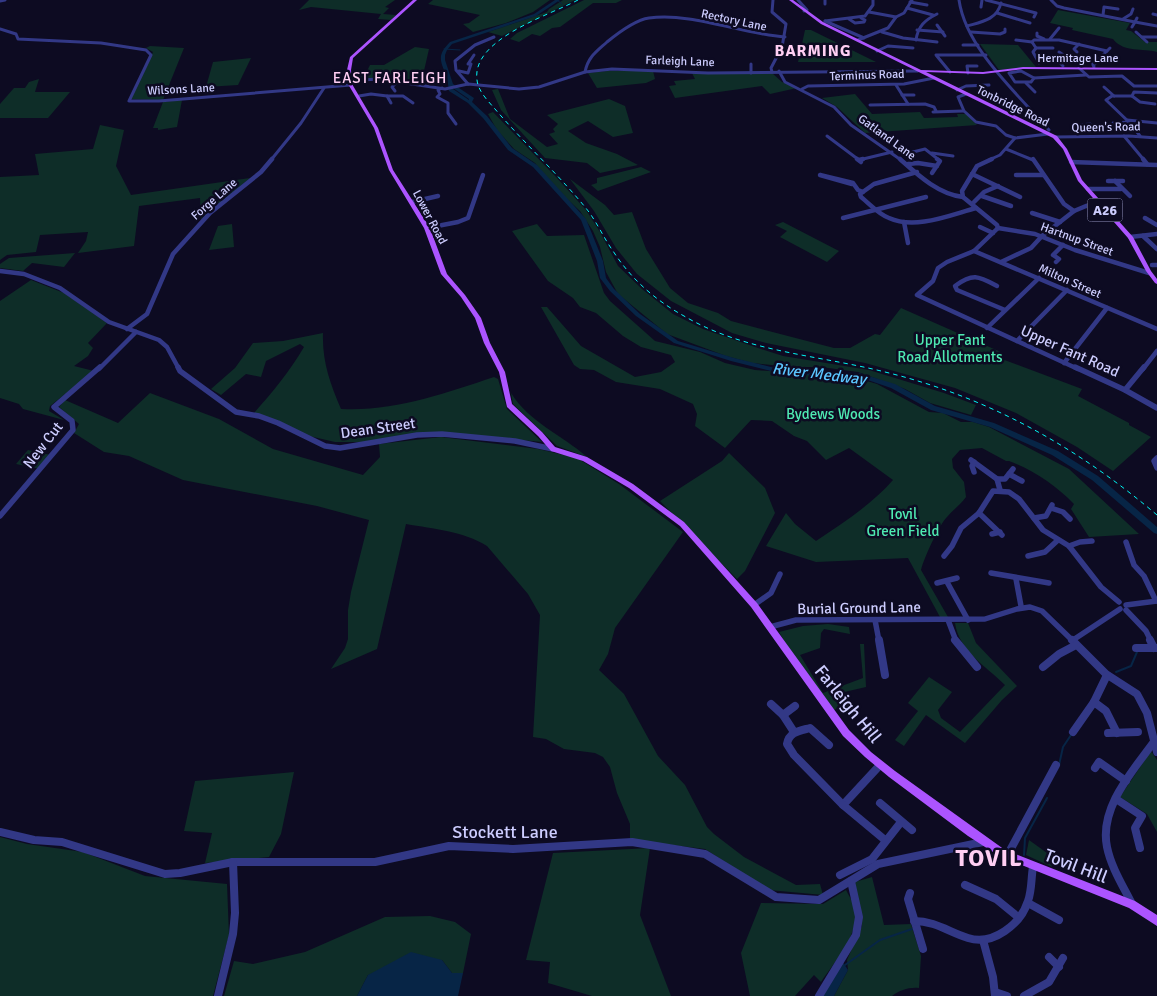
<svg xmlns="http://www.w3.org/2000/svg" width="1157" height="996" font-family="Signika,sans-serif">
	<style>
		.green { fill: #0e2d28 }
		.water { fill: #072546 }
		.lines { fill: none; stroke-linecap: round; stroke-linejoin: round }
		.stream-far1 { stroke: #072546; stroke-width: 1 }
		.stream { stroke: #072546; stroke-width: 2 }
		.river { fill: #072546; fill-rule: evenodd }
		.minor-far3 { stroke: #323886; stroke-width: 3 }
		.minor-far2 { stroke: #323886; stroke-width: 4.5 }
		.minor-far1 { stroke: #323886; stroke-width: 5.5 }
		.minor { stroke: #323886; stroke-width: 8 }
		.major { fill: #ac54ff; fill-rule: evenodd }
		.rail { stroke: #00f8f5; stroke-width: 1; stroke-dasharray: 4.5 4; stroke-linecap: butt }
		.labels { text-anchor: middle; stroke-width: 5; stroke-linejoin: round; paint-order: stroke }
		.far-street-label { font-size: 12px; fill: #cdcdff; stroke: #0d0b22 }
		.shield { fill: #0d0b22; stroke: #9393bd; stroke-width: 1 }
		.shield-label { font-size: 14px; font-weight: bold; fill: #cdcdff }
		.far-quarter-label { font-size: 15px; letter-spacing: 1px; fill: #ffcff3; stroke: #0d0b22 }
		.park-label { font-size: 15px; fill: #4ee9b1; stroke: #0d0b22 }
		.street-label { font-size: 15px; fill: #cdcdff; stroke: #0d0b22 }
		.far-district-label { font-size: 16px; font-weight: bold; letter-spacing: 1px; fill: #ffcff3; stroke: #0d0b22 }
		.water-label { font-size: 16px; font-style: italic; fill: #5bc5ff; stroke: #0d0b22 }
		.near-street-label { font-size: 18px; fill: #cdcdff; stroke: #0d0b22 }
		.near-district-label { font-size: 24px; font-weight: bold; letter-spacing: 1px; fill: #ffcff3; stroke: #0d0b22 }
	</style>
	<rect width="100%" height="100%" fill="#0d0b22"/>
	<g class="green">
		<path d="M309,0H395L385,7L389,8L383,14L396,15L391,20L378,19L381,14L311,7L299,10Z"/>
		<path d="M433,0H550L533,12L506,23L473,32L463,24L469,23L480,15L428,4Z"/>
		<path d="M563,0H575L502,36L488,32L547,12L549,9Z"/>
		<path d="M584,0H622L616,3H593L560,27L552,28L540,36L532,34L519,42L510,39L517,33Z"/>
		<path d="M1058,10L1130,23L1126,30L1131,31L1145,42H1157V52C1143,48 1124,53 1113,39L1072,30L1073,28L1050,23Z"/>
		<path d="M805,30H811L876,62H798Z"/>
		<path d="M980,44L1018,45L1036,67L999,70Z"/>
		<path d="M150,46L184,48L163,100L130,99L153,52L146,48Z"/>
		<path d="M415,47L429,49L421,84L382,78L352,80L351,72L367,71L370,65H384Z"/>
		<path d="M251,58L238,85L206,87L213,62Z"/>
		<path d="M607,71H653L655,79L646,83L597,88L588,73Z"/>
		<path d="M692,73H772L782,82L797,88L770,94L762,86L675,98L669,86L676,85L674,81L695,79Z"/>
		<path d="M39,79L35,92H70L48,118H0V104L14,88H25L29,82Z"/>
		<path d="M498,89L510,119L547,147L558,144L549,134L555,132L553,129L558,124L547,115L609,99L625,106L633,133L613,137L588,121L568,131L586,143L617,154L638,165L600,173L587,163L545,158L501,110L492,90Z"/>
		<path d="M855,94L872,114L920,112L924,118L958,117L957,114H966L977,125L865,133L837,107L822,98Z"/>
		<path d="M182,100L177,127L158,130V128H153L163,102Z"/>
		<path d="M493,112L556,177L586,210L600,232L618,266L642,289L673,314L703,329L758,348L783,356L869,370L944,393L976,405L971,415L930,403L905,389L858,372L821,367H790L752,363L726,356L667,334L618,294L606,272L600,247L593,231L580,211L552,185L535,163L514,149L497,130L488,114Z"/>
		<path d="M100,125L124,130L116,166L131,195L250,178L201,219L200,198L139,206L134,246L78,253L86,241L88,232L40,235L36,252L7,255L0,260V177L39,175L35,154L93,149Z"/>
		<path d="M641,167L651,172L598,191L591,185L597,183V178Z"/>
		<path d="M570,179L605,205L614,215L632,212L646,249L670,288L688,303L718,313L731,321L834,348H850L875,334L880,335L901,308L1003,353L999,358L1082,389L1078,396L1129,423V425L1151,437L1113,471L1077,447L1016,413L955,388L865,363L766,343L732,333L671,301L637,274L616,248L594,211Z"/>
		<path d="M783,222L839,251L827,262L780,237L787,231L775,225Z"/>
		<path d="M232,224L234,247L209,250L218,226Z"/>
		<path d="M537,224L547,236L584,235L604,293L610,301L655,341L700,352L725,363L755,370L853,377L877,384L929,412L943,413L961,422H973L989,427L1069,469L1139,534L1089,537L1071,509L1074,504C1055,485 1035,471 1009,461H1006L982,448L960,450L952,459L953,468L964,482L966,497C960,505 953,510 947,517C939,525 924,558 921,570L948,617H940L908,558L816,562L766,546L786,513L795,524L816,541C843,523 871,505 893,480L849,448L826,460L807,441L794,436L772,421L751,420L725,448L695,426L697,414L693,404L660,389L616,382L594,370L580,369L574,365L541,307H547L581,346L635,377L661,372L675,362L671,355L641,347L623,336L596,313L580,307L573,298L548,281L512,231Z"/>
		<path d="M75,253L64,267L32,263L23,271L0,268V264L9,258Z"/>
		<path d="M31,280L64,293L107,323L88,343L93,348L88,356L74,366L94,371L50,406L49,411L64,420L23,409L19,404L0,398V301Z"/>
		<path d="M323,333C322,361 330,383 341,409C393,412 446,393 494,377L498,379L507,409L542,442L446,433L365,442H335L309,436L253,414C272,393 290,371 304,347L300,344L266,361L261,377L246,374L221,395L211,389L235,368L253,343L283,341Z"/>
		<path d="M150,393L219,419L273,449L363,475L380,457L379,444L441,437L538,449L577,458L619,484L683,532L615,628L608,654L599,670L624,694L658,756L685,785L707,827L714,834L744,857L796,885L820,884L823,895L769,890L705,849L630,840V824L617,793L610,767L603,757L595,753L564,749L546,739L533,737L540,615L528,594L487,546C463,531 434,529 406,524L377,649L331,669L345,648L348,639V610L351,592L369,520L317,506L183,480L129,456L104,452L74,433L79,424L59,407L65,400L118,423Z"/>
		<path d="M511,393C529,422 562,435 587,457L557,446L513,404Z"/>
		<path d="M28,450L51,455L40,469L16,464Z"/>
		<path d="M729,453L765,488L775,513L745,571L737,579L660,501L722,461Z"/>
		<path d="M955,623H968L976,643L1017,686L1002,700L965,743L926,715L904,746L895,740L918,711L908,703L929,677L952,692L938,710L941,718L960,732L1005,685C986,666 959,651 955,623Z"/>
		<path d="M828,624L849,627L850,634L824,629L821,633L820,648L800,655L823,693L863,678L860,644H864L866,687L840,693L842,704L833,711L796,661L779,632L803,626Z"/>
		<path d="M1151,751L1157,760V832L1147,814L1120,797Z"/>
		<path d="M294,772L281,834L269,857L205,863L212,833L184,831L195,781Z"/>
		<path d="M0,837L27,844L83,852L145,876L227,884L229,935L213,996H0Z"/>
		<path d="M1029,840L1054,858L1052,867L1026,855Z"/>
		<path d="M650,848L640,915L671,996H592L548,983L550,962L526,960L553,853Z"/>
		<path d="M872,877L884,925L911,924L921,956L919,988C909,987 900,990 892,996H834L848,970L847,960L862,926L855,882Z"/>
		<path d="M846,890C849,896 853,902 855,908C860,935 834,962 821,982L814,975L795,996H750L741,953L761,903L823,904Z"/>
		<path d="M430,916L455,922L471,934L463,973H452L442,960L368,975L357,996H224L234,961L253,964L305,952L385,917Z"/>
	</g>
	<g class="water">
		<path d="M411,952L442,960L452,973H463L458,996H357L368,975Z"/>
		<path d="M842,961L848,970L834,996H823Z"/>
	</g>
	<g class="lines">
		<g class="stream-far1">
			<path d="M557,0L562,4"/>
			<path d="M444,49L460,50"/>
		</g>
		<g class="stream">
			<path d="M1116,672L1131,666L1137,652"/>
			<path d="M1059,765L1063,747L1071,735"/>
			<path d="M1024,855L1025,838L1047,798"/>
			<path d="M845,965L880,940L912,929"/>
		</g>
		<path class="river" d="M555,0H560L536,16L452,44L447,50L445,55V60L453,84L474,98L472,102L487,116L512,148L537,165L586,219L603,261L606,278L614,289L640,314L678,341L734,358L775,368L821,372L859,373L895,384L935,406L994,423L1058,451L1098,476L1157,527V534L1154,533L1092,480L1052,455L990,427L931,410L891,388L859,377L821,376L775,372L731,361L674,343L636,316L610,291L600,278L597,261L581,220L533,167L508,150L483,118L468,103L449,91C448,86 448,80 446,75C440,60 437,55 450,42L534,14ZM453,88L469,99V100L453,89Z"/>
		<g class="minor-far3">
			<path d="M798,0L807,10L804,11"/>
			<path d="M825,0V4"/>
			<path d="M959,0C966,49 1018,94 1049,130"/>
			<path d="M986,0L1036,13L1034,17"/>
			<path d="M1051,0L1057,6L1064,8L1135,22L1137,18"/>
			<path d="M0,1L5,0"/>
			<path d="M910,2L927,5"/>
			<path d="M981,7L982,0"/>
			<path d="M907,8L933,15"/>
			<path d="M869,12L896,17"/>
			<path d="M997,13L1030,23"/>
			<path d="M1153,14L1157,15"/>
			<path d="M1103,15L1104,7L1118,9"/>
			<path d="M849,19L855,23L864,22L865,20L861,18"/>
			<path d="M1123,19L1131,14L1133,9"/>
			<path d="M825,21L865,16L873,5V0"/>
			<path d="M825,21L864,38"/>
			<path d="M937,25L945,36"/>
			<path d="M967,26C981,22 997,20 1001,3"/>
			<path d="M1132,27L1135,22L1157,26"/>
			<path d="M0,29L16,34L18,39L101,43L146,50L151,55L129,101H159L351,85"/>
			<path d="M917,30L943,32"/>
			<path d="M882,32L903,38L937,42"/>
			<path d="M971,32L1000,34L1005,32V29"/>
			<path d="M1136,32L1147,42"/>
			<path d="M1037,33V36L1044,39"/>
			<path d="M1142,37H1157"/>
			<path d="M1050,39L1059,28"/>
			<path d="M858,40L888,28L896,17L904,13L912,0"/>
			<path d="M916,40C918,26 925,20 937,14"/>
			<path d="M1016,40L1032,42"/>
			<path d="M963,45H978"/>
			<path d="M1036,48H1053"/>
			<path d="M877,51L888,46L913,48"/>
			<path d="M1059,52L1071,60"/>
			<path d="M1077,52L1074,49L1079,44"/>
			<path d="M1055,57L1063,66"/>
			<path d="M1058,60H1085L1095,64"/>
			<path d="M1039,63L1033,52L1036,48L1032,42L1034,40H1059L1107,51"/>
			<path d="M751,64V73"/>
			<path d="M1094,67L1093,65L1110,48"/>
			<path d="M1079,68L1089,77L1122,76L1134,86H1157"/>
			<path d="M459,71L468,73L471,64H468L474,55"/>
			<path d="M779,71L785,82L834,107L851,125L901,160"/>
			<path d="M1021,71L1034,78L1031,82H1015L1009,73Z"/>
			<path d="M585,72C588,57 596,52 607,42C618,33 635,20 649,18C691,12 742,34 785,37"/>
			<path d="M772,72L771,68L782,47L786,24L772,12L773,0"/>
			<path d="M950,72L936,55H986"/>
			<path d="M968,73L967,66H977"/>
			<path d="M1034,78L1086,75"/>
			<path d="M1026,83L1035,92"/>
			<path d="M350,84L362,80L379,79L445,89L468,84L519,89L539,87L585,72L612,69L708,73L918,71"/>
			<path d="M468,84L456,70L455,61L475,45L494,37"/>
			<path d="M896,85L908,104"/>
			<path d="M1104,87L1114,96"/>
			<path d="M442,88L438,90L440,94L437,97L448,103V113L456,124"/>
			<path d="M802,89L808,86L904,84L934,78"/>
			<path d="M957,90L966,86L989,85"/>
			<path d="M395,91L392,87L397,82"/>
			<path d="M966,94L958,97L964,111L976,122L996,126L1006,135L1015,138"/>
			<path d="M902,95H914"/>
			<path d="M359,96L371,94L387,96L391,103"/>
			<path d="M387,96H403L413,103"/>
			<path d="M1132,96L1140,102L1155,104"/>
			<path d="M870,105L925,104L934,107L936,111"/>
			<path d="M933,112L963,111"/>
			<path d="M1127,120L1157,123"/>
			<path d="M1081,125L1090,124L1099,131"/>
			<path d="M1097,129L1117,128L1113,123L1129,122"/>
			<path d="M827,136L859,160"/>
			<path d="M1124,136L1144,160"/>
			<path d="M1140,136L1131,124L1106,100L1112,96H1132L1134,92L1157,93"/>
			<path d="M1055,137L1129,136L1157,138"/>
			<path d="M1006,149L1033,160"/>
			<path d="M909,153L925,149L939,160"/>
			<path d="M932,153L953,156"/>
			<path d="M271,160L301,123L324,88"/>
			<path d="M859,160L892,152"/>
			<path d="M989,160L1000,155L1015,138L1048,134"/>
		</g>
		<g class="minor-far2">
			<path d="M857,159L861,162"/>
			<path d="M900,159C918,175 938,194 963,197"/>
			<path d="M992,159L977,166L962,191L963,197L997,225L998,228"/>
			<path d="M1033,159L1064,204L1074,211"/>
			<path d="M1143,159L1147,164"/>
			<path d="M859,160L863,159"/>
			<path d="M1071,162L1157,165"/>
			<path d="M908,164L918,163L937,166"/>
			<path d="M917,172L874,184L860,194L861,197C870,204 878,214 889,218C915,230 950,215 976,208"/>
			<path d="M932,173L940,161L937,159"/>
			<path d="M972,174L1020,197"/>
			<path d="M1016,175H1043"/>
			<path d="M1108,181H1123"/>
			<path d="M1115,181L1130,196"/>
			<path d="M852,184L820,175L853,183L858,190L863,192"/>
			<path d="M1088,189H1121"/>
			<path d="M982,196L1011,206"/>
			<path d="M412,202L438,196"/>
			<path d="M974,202L984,192L998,186"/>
			<path d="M1032,213L1060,222"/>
			<path d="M843,218L926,197"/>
			<path d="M1145,218L1157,225"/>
			<path d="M904,222L908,243"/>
			<path d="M980,227L993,233"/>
			<path d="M427,228L458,222L468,218L483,175"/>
			<path d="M998,228L974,251L947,262L938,268L933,281L917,295L1078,369"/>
			<path d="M998,228L1035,234L1075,250L1149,273"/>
			<path d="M1143,236L1157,249"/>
			<path d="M1130,237L1157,234"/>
			<path d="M974,251L1157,329"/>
			<path d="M1001,262L1031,248L1042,236L1074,211L1086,206L1099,204"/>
			<path d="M1056,262L1059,259L1053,255L1063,245"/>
			<path d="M1152,265H1157"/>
			<path d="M0,271L24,274L60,288L109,322L159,340L167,347L179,369"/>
			<path d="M997,286C978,276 973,273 955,286L957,290L1005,310"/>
			<path d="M987,328L1039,278"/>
			<path d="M127,329L147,314L173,254L210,213L261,172L272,159"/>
			<path d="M1017,341L1067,290"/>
			<path d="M1064,363L1107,308"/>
			<path d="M99,369L136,332"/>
			<path d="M1143,369L1157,351"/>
		</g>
		<g class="minor-far1">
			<path d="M178,367L180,371L236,412L259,416L278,423L325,446L340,448L417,435L442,434L515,441L553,449"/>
			<path d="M1075,367L1125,390L1157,408"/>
			<path d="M1125,390L1144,367"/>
			<path d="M1157,458L1154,461L1157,468"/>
			<path d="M971,460L997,479L1000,490"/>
			<path d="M974,462L972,466L974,472"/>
			<path d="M1009,474L1022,481"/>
			<path d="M997,479H1005L1013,469"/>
			<path d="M1051,508L1063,512L1070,519"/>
			<path d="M979,513L1002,535"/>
			<path d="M0,516L73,430L72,421L54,407L100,367"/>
			<path d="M1034,518L1046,516L1052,505"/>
			<path d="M992,534L1000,532"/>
			<path d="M1126,542L1134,565L1144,576L1156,601"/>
			<path d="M1069,546L1080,542L1092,541"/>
			<path d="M944,556L952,546L961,528L979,513L993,491L1009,492L1019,499L1043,530L1069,546L1101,587L1119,602"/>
			<path d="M1028,556L1045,552L1058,540"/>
			<path d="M991,573L1049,583"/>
			<path d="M1016,579L1021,606"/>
			<path d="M947,582L968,620"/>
			<path d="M937,583L957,578"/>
			<path d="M754,605L771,593L780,574"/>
			<path d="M1126,605L1157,601"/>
			<path d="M1126,610L1146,631L1151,641"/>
			<path d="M875,620L879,641"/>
			<path d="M948,620L956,641"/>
			<path d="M770,627L796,620L985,619L1017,609L1030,607L1042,611L1073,641"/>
			<path d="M1073,640L1120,609"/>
		</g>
		<g class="minor">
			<path d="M879,640L885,675"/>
			<path d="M955,640L977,667"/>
			<path d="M1072,640L1106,674L1137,694L1147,713L1157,752"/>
			<path d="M1150,640L1154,648"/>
			<path d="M1136,648H1157"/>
			<path d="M1043,667L1059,654L1076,645"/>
			<path d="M1094,702L1106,711L1117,733"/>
			<path d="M771,704L783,715L794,732"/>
			<path d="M783,715L795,706"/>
			<path d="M1073,732L1094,702L1107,675"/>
			<path d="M1108,733L1138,732"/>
			<path d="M829,745L810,728C799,731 789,732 787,744L794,755L843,805L880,765"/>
			<path d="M1095,768L1099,762L1126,781"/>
			<path d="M1116,799L1142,816L1135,828L1140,848"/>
			<path d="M880,803L912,830"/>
			<path d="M843,805L885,840"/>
			<path d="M0,832L34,840L62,842L165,874L180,873L233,862H375L449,846L513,849L632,842L705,854L776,897L819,900L878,864L983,842"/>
			<path d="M1007,856L1056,765"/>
			<path d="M840,875L872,859L901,822"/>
			<path d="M965,885L996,899L1018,917"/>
			<path d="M910,893L908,899L923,949"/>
			<path d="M1028,903L1059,920"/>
			<path d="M1132,904C1123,886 1111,867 1107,847C1099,808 1132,772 1153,743"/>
			<path d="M914,921C935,921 949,932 968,938C993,946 1021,924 1028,901C1032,890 1031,878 1033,867"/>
			<path d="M983,940L993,977L995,996"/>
			<path d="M1049,957L1059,967"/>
			<path d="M995,992L1007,996"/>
			<path d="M218,996L233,934L235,913L233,862"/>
			<path d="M819,996L856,935L859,917L851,881"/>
			<path d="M1024,996L1049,982L1063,958"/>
		</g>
		<g class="major">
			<path d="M413,0H417L353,58L351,70L352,84L378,128L393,170L430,228L447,274L465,295L481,318L490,343L505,372L512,404L542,432L555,447L587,457L633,484L684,522L757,603L849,730L871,752L895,771L1005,850L1135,901L1157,915V926L1129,908L999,856L968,836L889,777L865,757L843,736L751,607L680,526L629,488L583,461L551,451L538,436L507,407L499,372L484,343L475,318L461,297L441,274L424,228L389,170L374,128L348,84L347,70L350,57Z"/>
			<path d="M789,0H793L823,22L921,70L983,72L1023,67L1157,68V70L1023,69L983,74L926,72L1057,136L1067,149L1082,180L1133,237L1151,271L1157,279V284L1155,283L1146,271L1128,238L1078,181L1063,149L1053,138L821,24Z"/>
		</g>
		<path class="rail" d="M578,0C550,15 471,39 477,80C478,91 488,101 495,109C524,143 557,173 585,207C596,220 603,237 613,251C631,279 655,300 684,316C745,352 818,355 885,372C988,397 1077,447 1157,515"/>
	</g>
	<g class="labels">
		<g class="far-street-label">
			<text transform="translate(734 20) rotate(12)" y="4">Rectory Lane</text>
			<text x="1078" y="62">Hermitage Lane</text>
			<text transform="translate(680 61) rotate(2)" y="4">Farleigh Lane</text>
			<text transform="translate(867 75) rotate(-2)" y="4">Terminus Road</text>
			<text transform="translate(181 89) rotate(-3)" y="4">Wilsons Lane</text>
			<text transform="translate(1013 106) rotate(26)" y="4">Tonbridge Road</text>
			<text transform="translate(1106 127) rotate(-1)" y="4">Queen's Road</text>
			<text transform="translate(887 137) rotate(36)" y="4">Gatland Lane</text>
			<text transform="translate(214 199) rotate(-41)" y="4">Forge Lane</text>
			<text transform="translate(430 217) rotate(62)" y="4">Lower Road</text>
			<text transform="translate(1077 239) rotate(20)" y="4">Hartnup Street</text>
			<text transform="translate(1070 281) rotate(24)" y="4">Milton Street</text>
		</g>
		<rect class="shield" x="1087.5" y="198.5" width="35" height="23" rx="4"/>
		<g class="shield-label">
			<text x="1105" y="215">A26</text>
		</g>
		<g class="far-quarter-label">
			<text x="390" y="83">EAST FARLEIGH</text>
		</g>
		<g class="park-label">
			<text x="950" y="345">Upper Fant<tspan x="950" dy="17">Road Allotments</tspan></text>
			<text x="833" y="419">Bydews Woods</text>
			<text x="903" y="519">Tovil<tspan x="903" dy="17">Green Field</tspan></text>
		</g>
		<g class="street-label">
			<text transform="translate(1070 351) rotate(24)" y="5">Upper Fant Road</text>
			<text transform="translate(378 428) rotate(-8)" y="5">Dean Street</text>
			<text transform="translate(43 445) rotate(-52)" y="5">New Cut</text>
			<text transform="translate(859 608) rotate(-1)" y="5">Burial Ground Lane</text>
		</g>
		<g class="far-district-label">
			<text x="813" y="56">BARMING</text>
		</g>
		<g class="water-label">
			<text transform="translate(819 373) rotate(7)" y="6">River Medway</text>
		</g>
		<g class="near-street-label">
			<text transform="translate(848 704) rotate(51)" y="6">Farleigh Hill</text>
			<text x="505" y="838">Stockett Lane</text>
			<text transform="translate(1076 866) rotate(21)" y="6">Tovil Hill</text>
		</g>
		<g class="near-district-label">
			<text x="989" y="866">TOVIL</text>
		</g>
	</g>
</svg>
